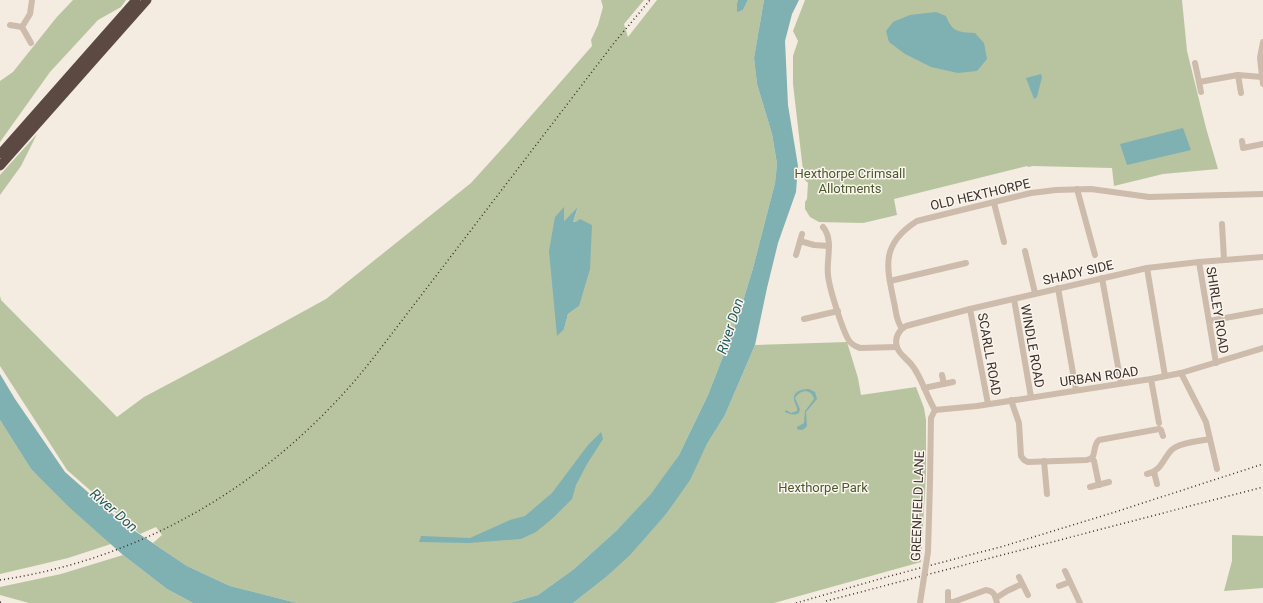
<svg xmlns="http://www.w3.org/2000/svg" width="1263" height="603" font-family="Roboto,sans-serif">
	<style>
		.green { fill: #b8c4a0; fill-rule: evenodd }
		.water { fill: #7fb0b2 }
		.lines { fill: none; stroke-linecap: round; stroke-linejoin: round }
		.minor { stroke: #cdbbac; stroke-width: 6 }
		.highway { stroke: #5c4a42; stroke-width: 9 }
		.rail { stroke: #3b302b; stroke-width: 1.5; stroke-dasharray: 1 3; stroke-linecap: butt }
		.minor-bridge { stroke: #cdbbac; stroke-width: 6 }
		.labels { text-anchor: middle; stroke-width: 3; stroke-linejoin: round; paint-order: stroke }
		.park-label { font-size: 13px; fill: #4a5a2e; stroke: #fbf5ee }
		.street-label { font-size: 13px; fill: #3b302b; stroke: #fbf5ee }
		.water-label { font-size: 14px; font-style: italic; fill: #1f5a5e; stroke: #fbf5ee }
	</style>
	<rect width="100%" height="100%" fill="#f4ebe1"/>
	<g class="green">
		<path d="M73,0H126L121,7L98,20L50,72L0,142V81L13,72L56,18Z"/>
		<path d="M601,0H644L624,24L628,37L657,0H738L737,3L738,11L743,10L748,0H764L754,58L757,84L772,134L777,164L775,183L753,268L738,318L708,395L679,455L652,494L617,530L574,569L538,595L510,603H297L230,586L187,566L153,543L162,535L156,527L140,534L67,470L0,366V296L1,300L117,417L144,397L242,345L326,299L471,183L509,141L592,46L591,40L598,25L603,7ZM564,207V221L578,208L573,222H575L579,306L568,314L564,329Z"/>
		<path d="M805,0H1182L1187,51L1206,128L1218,169L1163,174L1114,186L1112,168L1033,166L1028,167L1027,166L894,199L897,215L863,223L819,222L810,217L805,209V202L807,199L808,183L804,179L793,84V56L798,41L793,31Z"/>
		<path d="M37,134L21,166L0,195V175Z"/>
		<path d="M847,342L858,378L861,395L916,387L924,408L926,420V474L921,562L774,603H573L605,578L667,513L689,480L707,444L725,415L755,345Z"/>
		<path d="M0,420L31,469L111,544L68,558L0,574Z"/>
		<path d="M1232,535L1263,536V588L1224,591L1232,561Z"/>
		<path d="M123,555L167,589L193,603H29L0,595V587L61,574Z"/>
	</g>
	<g class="water">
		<path d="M738,0H748L743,10L737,12V3Z"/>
		<path d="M764,0H799L792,14L785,41L788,105L798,166L796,192L778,243L767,288L755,345L725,415L707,444L690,480L667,513L630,555L605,578L573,603H510L538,595L574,569L617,530L651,494L679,455L708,395L738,318L753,268L775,183L777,164L772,134L757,84L754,58Z"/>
		<path d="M936,12L946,16C952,32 958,32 975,33L984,43L987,59L977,71L958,73L931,67L905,54L889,42L886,31L893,22L910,15Z"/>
		<path d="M1041,74L1042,77L1037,97L1034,99L1026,78Z"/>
		<path d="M1183,128L1191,150L1127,165L1120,144Z"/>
		<path d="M564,207V221L578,207L573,222H576L580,219L592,225L590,269L579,306L568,314L564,329L557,336L549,251L555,217Z"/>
		<path d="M0,374L15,399L65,472L123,523L187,566L230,586L297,603H193L167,589L123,555L70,508L31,469L0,420Z"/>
		<path d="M809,389L815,392L817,399L806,412L807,426C804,430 801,431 797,429V427L804,423L805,411L814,399C811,388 800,390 795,398L800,409L799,413C794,416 790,414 785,412V411L786,410L791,413L797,411C798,406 794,404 794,399C793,391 803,389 809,389Z"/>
		<path d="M601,432L603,439L587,464L576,485L572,499L553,518L536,532L521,539L469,543L419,542L421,536L470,538L510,520L525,516L552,493L588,445Z"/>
	</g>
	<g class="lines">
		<g class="minor">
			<path d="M10,25L22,27"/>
			<path d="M1263,42L1260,58L1263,84"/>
			<path d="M31,43L22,27L30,14L32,0"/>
			<path d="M1195,63L1199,82L1238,75L1262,77"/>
			<path d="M1238,75L1241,93"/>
			<path d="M1199,82L1201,92"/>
			<path d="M1242,141L1243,148L1263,144"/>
			<path d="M1077,189L1095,255"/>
			<path d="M994,203L1004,242"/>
			<path d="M1222,224L1224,259"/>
			<path d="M823,227C834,240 826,259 828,275C829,287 843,333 850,342C853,345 856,347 860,348L897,347"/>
			<path d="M800,241L814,245L829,246"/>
			<path d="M1025,251L1035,293"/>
			<path d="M796,255L802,234"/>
			<path d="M1199,262L1216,363"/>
			<path d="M1147,268L1165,376"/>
			<path d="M1102,278L1121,383"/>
			<path d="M890,281L966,263"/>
			<path d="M1058,288L1076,390"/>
			<path d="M1014,299L1031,397"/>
			<path d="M970,309L988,404"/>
			<path d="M804,319L838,311"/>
			<path d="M1209,321L1263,311"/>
			<path d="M902,328C896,322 896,310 894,302C886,265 881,244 917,221L1031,193L1056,190L1091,189L1149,197L1263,194"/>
			<path d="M1181,373L1206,422L1217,469"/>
			<path d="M942,375L944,384"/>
			<path d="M1151,379L1159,423"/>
			<path d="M924,388L953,382"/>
			<path d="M1011,400L1019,423L1021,456L1024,460L1028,462L1087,460L1092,458"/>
			<path d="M935,410C926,396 922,377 911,364C906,358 899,354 897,347C894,338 899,330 906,326L970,309L1147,268L1199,262L1263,257"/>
			<path d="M935,410L977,406L1151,379L1181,373L1263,348"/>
			<path d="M1044,461L1047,494"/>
			<path d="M1154,472L1157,484"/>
			<path d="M1147,474C1165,470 1164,452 1176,447C1184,442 1200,441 1210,439"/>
			<path d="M930,482L931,418L935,410"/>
			<path d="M1099,485L1094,461L1092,458C1096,452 1093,445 1099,440L1159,429L1161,430L1163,436"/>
			<path d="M1090,487L1109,482"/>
			<path d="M1065,571L1080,603"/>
			<path d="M1019,577L1028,595"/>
			<path d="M1059,586L1070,582"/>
			<path d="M996,598L1007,591L1022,584"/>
			<path d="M948,602H953L986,590C994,591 995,595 997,603"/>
			<path d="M948,603V592"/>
		</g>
		<g class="highway">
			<path d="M0,154L136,0"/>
			<path d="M0,166L147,0"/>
		</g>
		<g class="rail">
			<path d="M0,580C149,558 278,478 371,361L614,43L650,0"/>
			<path d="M826,601L1263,487"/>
			<path d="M0,602L3,603"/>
			<path d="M796,603L890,576L1004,546L1112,513L1263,464"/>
		</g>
		<path class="minor-bridge" d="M920,603L928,552L930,482"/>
	</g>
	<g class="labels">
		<g class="park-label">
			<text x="850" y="178">Hexthorpe Crimsall<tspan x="850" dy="15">Allotments</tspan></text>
			<text x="823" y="492">Hexthorpe Park</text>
		</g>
		<g class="street-label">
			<text transform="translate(980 194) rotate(-13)" y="5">OLD HEXTHORPE</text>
			<text transform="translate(1078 272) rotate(-13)" y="5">SHADY SIDE</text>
			<text transform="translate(1218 310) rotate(81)" y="5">SHIRLEY ROAD</text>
			<text transform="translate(1033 346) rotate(80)" y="5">WINDLE ROAD</text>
			<text transform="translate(990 354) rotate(80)" y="5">SCARLL ROAD</text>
			<text transform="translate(1099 376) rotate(-8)" y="5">URBAN ROAD</text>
			<text transform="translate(917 506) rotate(-88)" y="5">GREENFIELD LANE</text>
		</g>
		<g class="water-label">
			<text transform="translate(730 326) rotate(-72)" y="5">River Don</text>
			<text transform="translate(114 510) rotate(41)" y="5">River Don</text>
		</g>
	</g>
</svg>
